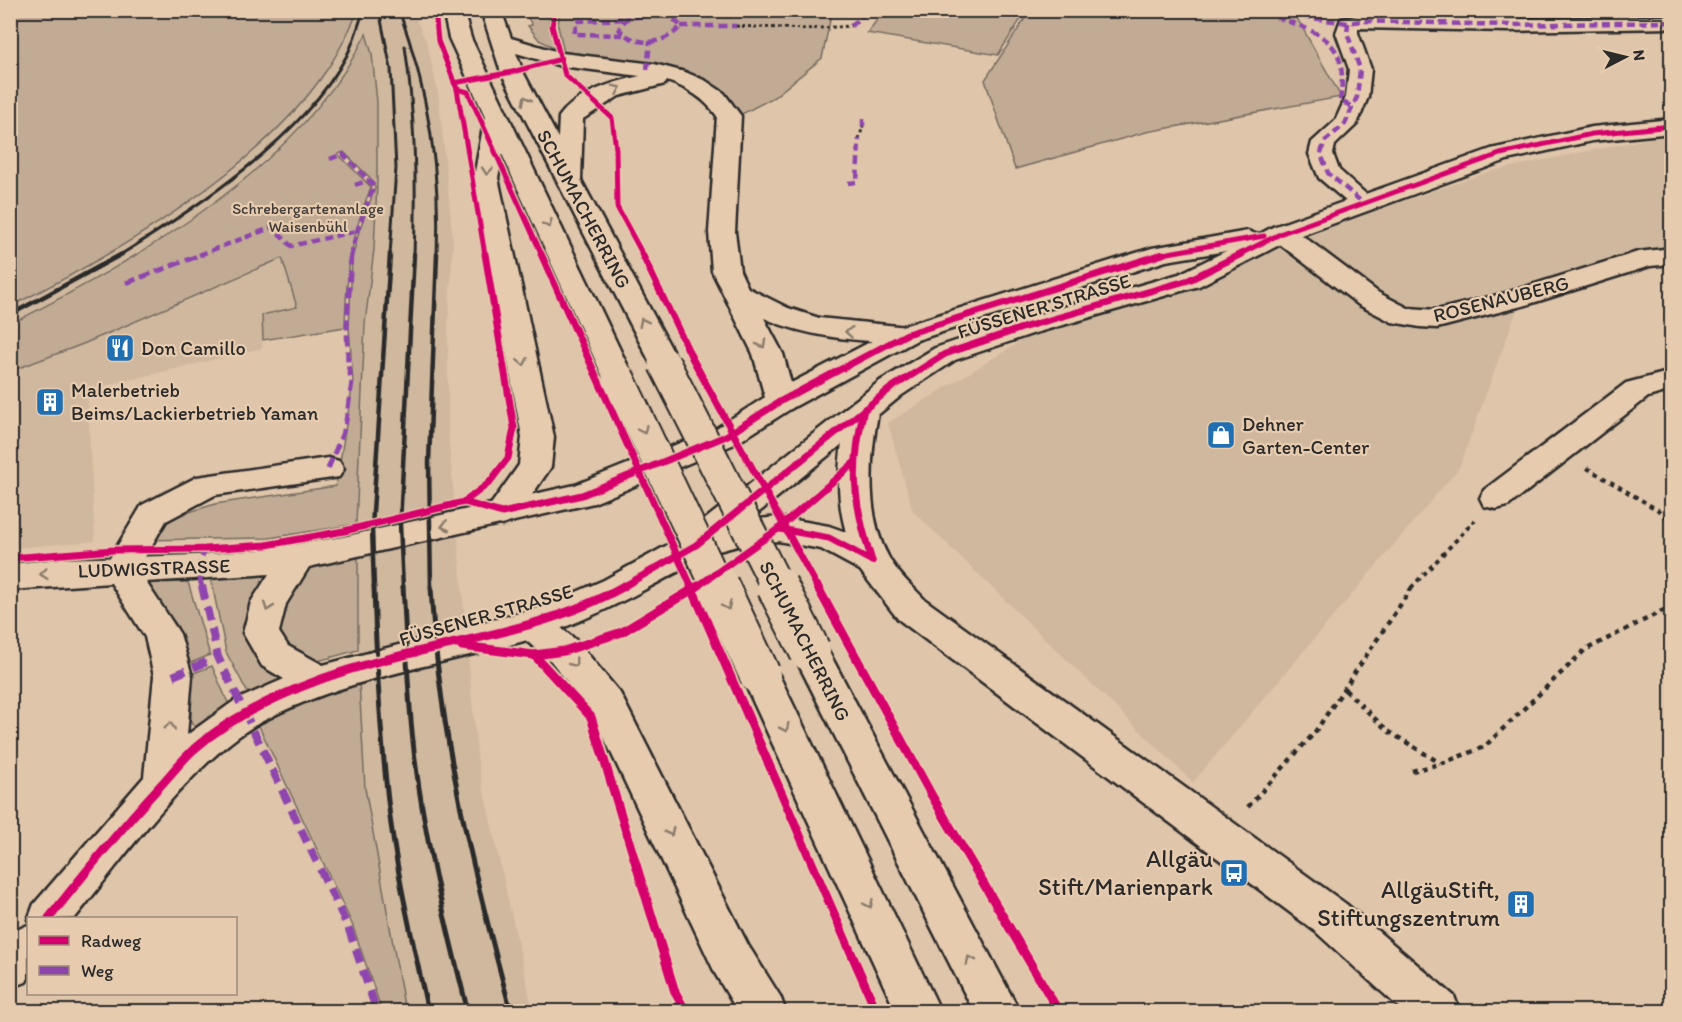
<svg xmlns="http://www.w3.org/2000/svg" width="1682" height="1022" font-family="Itim,sans-serif">
	<style>
		.built { fill: #cfb89e }
		.green { fill: #c1ab94; stroke: #766b60; stroke-width: 1.5 }
		.lines { fill: none; stroke-linecap: round; stroke-linejoin: round }
		.minor-casing { stroke: #2b2b2b; stroke-width: 5 }
		.tertiary-casing { stroke: #2b2b2b; stroke-width: 5 }
		.secondary-casing { stroke: #2b2b2b; stroke-width: 5 }
		.primary-casing { stroke: #2b2b2b; stroke-width: 5 }
		.path-far2 { stroke: #2b2b2b; stroke-width: 3; stroke-dasharray: 3 3; stroke-linecap: butt }
		.path-far1 { stroke: #2b2b2b; stroke-width: 4; stroke-dasharray: 4.5 4.5; stroke-linecap: butt }
		.path { stroke: #2b2b2b; stroke-width: 4.5; stroke-dasharray: 5 5; stroke-linecap: butt }
		.minor { fill: #e7cbae; fill-rule: evenodd }
		.tertiary { fill: #e7cbae; fill-rule: evenodd }
		.secondary { fill: #e7cbae; fill-rule: evenodd }
		.primary { fill: #e7cbae; fill-rule: evenodd }
		.rail-far2 { stroke: #2b2b2b; stroke-width: 3 }
		.rail-far1 { stroke: #2b2b2b; stroke-width: 4.5 }
		.rail { stroke: #2b2b2b; stroke-width: 5 }
		.primary-bridge-far1-casing { stroke: #2b2b2b; stroke-width: 35; stroke-linecap: butt }
		.primary-bridge-casing { stroke: #2b2b2b; stroke-width: 44; stroke-linecap: butt }
		.primary-bridge-far1 { stroke: #e7cbae; stroke-width: 31 }
		.primary-bridge { stroke: #e7cbae; stroke-width: 40 }
		.quiet-far2 { stroke: #8e44ad; stroke-width: 4.5; stroke-dasharray: 8 4.5; stroke-linecap: butt }
		.quiet-far1 { stroke: #8e44ad; stroke-width: 5; stroke-dasharray: 11 5; stroke-linecap: butt }
		.quiet { stroke: #8e44ad; stroke-width: 8; stroke-dasharray: 14 8; stroke-linecap: butt }
		.cycleway-far2-casing { stroke: #e7cbae; stroke-width: 8 }
		.cycleway-far1-casing { stroke: #e7cbae; stroke-width: 10 }
		.cycleway-casing { stroke: #e7cbae; stroke-width: 13 }
		.cycleway-far2 { stroke: #d6006c; stroke-width: 5 }
		.cycleway-far1 { stroke: #d6006c; stroke-width: 7 }
		.cycleway { stroke: #d6006c; stroke-width: 9 }
		.oneway { stroke: #897b6c }
		.labels { text-anchor: middle; stroke-width: 4.5; stroke-linejoin: round; paint-order: stroke }
		.far-park-label { font-size: 16px; fill: #423e3b; stroke: #e7cbae }
		.street-label { font-size: 20px; fill: #2b2b2b; stroke: #e7cbae }
		.poi-label { font-size: 20px; fill: #2b2b2b; stroke: #e7cbae; text-anchor: start }
		.near-poi-label { font-size: 24px; fill: #2b2b2b; stroke: #e7cbae; text-anchor: end }
	</style>
	<rect width="100%" height="100%" fill="#dfc5a9"/>
	<filter id="ink" filterUnits="userSpaceOnUse"><feTurbulence type="fractalNoise" baseFrequency=".0167" numOctaves="2"/><feDisplacementMap in="SourceGraphic" scale="12" xChannelSelector="R" yChannelSelector="G"/><feConvolveMatrix kernelMatrix="1 2 1 2 8 2 1 2 1" color-interpolation-filters="sRGB"/></filter>
	<g filter="url(#ink)">
		<g class="built">
			<path d="M358,11H412L427,43L439,98L453,242L448,328V432L478,765L533,1011H405L388,926L365,788L359,681L357,482L365,324L374,249L377,183V102L372,54L366,35L346,72L314,113L289,139L227,192L182,226L117,266L11,324V306L98,259L164,219L207,187L270,135L295,111L327,71L347,35Z"/>
			<path d="M1671,134V261L1519,304L1459,468L1193,782L913,511L888,423L1031,335L1195,285L1289,240L1492,171Z"/>
			<path d="M282,258L297,307L263,315L262,348L87,390L95,541L11,548V371L83,344Z"/>
		</g>
		<g class="green">
			<path d="M10,11L11,10L358,11C349,31 339,53 326,71C260,169 115,255 11,306Z"/>
			<path d="M524,11H550L549,26L555,48L539,40L528,26L532,25Z"/>
			<path d="M560,11H832L822,58L774,97L740,115C710,59 619,60 564,53L558,26Z"/>
			<path d="M884,11V10L1026,11L998,55L867,33Z"/>
			<path d="M1030,11H1293L1341,97L1146,132L1015,169L985,80Z"/>
			<path d="M366,34L372,54L377,102V183L374,249L365,324L356,524L269,538L141,540L151,524L215,504L336,486L353,382L349,327L352,259L359,231L375,188L371,179L344,152L338,154L371,187C351,235 346,275 345,327L263,340L262,315L297,307L282,258L83,344L11,371V324C139,258 300,168 366,34Z"/>
			<path d="M358,554V650L318,661L288,646L279,628L286,601L312,563Z"/>
			<path d="M276,573L257,602L291,678L250,697L226,652L211,579Z"/>
			<path d="M188,582L210,655L188,664L178,627L145,583Z"/>
			<path d="M212,666L229,705L195,727L191,723V674Z"/>
			<path d="M359,681L365,788L405,1011H382L352,924L258,724L315,697Z"/>
		</g>
		<g class="lines">
			<g class="minor-casing">
				<g id="minor">
					<path d="M1361,15L1508,19L1672,16V28L1508,31L1358,28V33L1371,69L1368,97L1357,124L1335,145L1333,154L1339,170L1376,203L1372,208L1363,211L1354,208L1319,178L1309,154L1312,142L1335,121L1346,97L1349,69L1336,33L1341,19Z"/>
					<path d="M1282,225L1291,227L1379,293L1408,308L1437,310L1506,293L1638,252L1672,248V264L1650,266L1526,305L1437,328L1420,327L1392,322L1359,305L1273,239L1269,233L1273,227Z"/>
					<path d="M1672,371V390L1648,397L1508,506L1496,509L1484,506L1480,498L1484,490L1626,383Z"/>
					<path d="M328,458L339,461L344,469L339,477L215,495L166,521L132,579L120,583L108,579L103,570L142,505L197,477Z"/>
				</g>
			</g>
			<g class="tertiary-casing">
				<path id="tertiary" d="M1672,119V133L1592,141L1507,160L1291,239L1199,286L1035,333L955,360L902,395L708,554L696,557L684,554L679,545L684,536L880,381L935,348L1015,321L1179,274L1226,251L1166,261L917,340L792,408L781,411L770,408L766,401L770,394L897,328L1152,248L1248,231L1258,235L1273,227L1491,149L1592,127Z"/>
			</g>
			<g class="secondary-casing">
				<g id="secondary">
					<path d="M781,391L792,394L796,401L792,408L737,443L594,503L309,567L286,604L279,632L288,646L323,665L542,607L604,580L684,536L696,533L708,536L713,545C704,561 682,569 666,578C623,602 580,623 534,638C443,665 346,677 261,722C194,759 123,858 75,918L28,920L34,904L144,777L154,676L145,637L111,583L10,590V564L61,559L198,555L262,550L343,537L575,485L715,429L770,394ZM269,574L251,602L243,633L262,666L284,679L234,701L187,735L192,676L180,634L146,582Z"/>
					<path d="M28,925V978L26,982L10,988V933Z"/>
				</g>
			</g>
			<g class="primary-casing">
				<g id="primary">
					<path d="M443,10H463L471,38L633,377L628,384L618,386L608,384L603,377L502,154L498,178L554,437L551,467L514,521L502,525L490,521L485,513L519,465L522,437L474,178L485,116L449,38Z"/>
					<path d="M481,10H501L511,38L562,53L654,64L685,72L706,81L724,93L741,116L735,232L740,271L748,288L788,308L819,318L917,328L921,334L917,340L907,343C858,341 809,338 764,318L783,354L796,401L792,408L781,411L770,408L766,401L753,354L712,271L709,232L717,116C704,98 688,88 667,81L665,84L619,96L583,119L581,180L679,363L674,370L664,372L654,370L501,72ZM516,53L561,66L640,76C613,82 576,93 559,117L558,138L523,72Z"/>
					<path d="M864,399L875,402L879,409C870,453 865,515 888,556C896,572 912,586 924,599L1346,904L1454,996L1460,1012H1404L1316,932L898,619L860,570L821,549L778,541L741,545L696,557L684,554L679,545L684,536L741,521L778,517L829,526L846,532C834,492 839,449 849,409L853,402Z"/>
					<path d="M531,610L544,614L577,641L620,693L748,945L780,996L786,1012H738L716,975L593,714L551,661L518,634L513,624L518,614Z"/>
					<path d="M810,637L823,641L1020,1012H974L792,651L797,641Z"/>
					<path d="M760,660L773,665L779,675L941,1012H896L741,675L747,665Z"/>
				</g>
			</g>
			<g class="path-far2">
				<path d="M736,26L806,29L851,26"/>
				<path d="M859,139L863,126"/>
			</g>
			<g class="path-far1">
				<path d="M1587,468L1658,510L1672,522"/>
				<path d="M1411,588L1475,520"/>
			</g>
			<g class="path">
				<path d="M1345,690L1388,731L1440,763"/>
				<path d="M1412,771L1440,764L1484,747L1585,650L1672,606"/>
				<path d="M1248,807L1315,732L1413,586"/>
			</g>
			<use href="#minor" class="minor"/>
			<use href="#tertiary" class="tertiary"/>
			<use href="#secondary" class="secondary"/>
			<use href="#primary" class="primary"/>
			<g class="rail-far2">
				<path d="M379,10L391,69L396,168L390,255"/>
				<path d="M399,10C428,90 441,170 437,255"/>
				<path d="M405,46C415,116 417,184 414,255"/>
				<path d="M120,255C196,208 302,138 346,57C354,43 358,25 364,10"/>
			</g>
			<g class="rail-far1">
				<path d="M10,315L122,254"/>
				<path d="M374,588L372,527L390,254"/>
				<path d="M403,588L400,524L414,254"/>
				<path d="M431,588L429,462L437,254"/>
			</g>
			<g class="rail">
				<path d="M374,586C376,658 380,729 388,801C396,872 413,942 428,1012"/>
				<path d="M403,586C407,649 408,712 417,774C428,854 448,933 468,1012"/>
				<path d="M431,586C438,731 473,872 511,1012"/>
			</g>
			<g class="primary-bridge-far1-casing">
				<g id="primary-bridge-far1">
					<path d="M664,363L778,588"/>
					<path d="M618,377L718,588"/>
				</g>
			</g>
			<g class="primary-bridge-casing">
				<g id="primary-bridge">
					<path d="M718,586L760,675"/>
					<path d="M777,586L810,651"/>
				</g>
			</g>
			<use href="#primary-bridge-far1" class="primary-bridge-far1"/>
			<use href="#primary-bridge" class="primary-bridge"/>
			<g class="quiet-far2">
				<path d="M1253,10L1348,23L1361,21L1508,25L1672,22"/>
				<path d="M650,14L671,17L681,26C665,45 636,48 619,29L626,19Z"/>
				<path d="M1276,17C1326,35 1349,42 1340,101L1353,107"/>
				<path d="M1348,23L1347,33L1360,69L1357,97L1345,124L1324,142L1321,154L1328,173L1363,203"/>
				<path d="M681,26H736"/>
				<path d="M851,26L868,10"/>
				<path d="M623,35L574,34L577,21L626,19"/>
				<path d="M647,70L650,41"/>
				<path d="M863,119V126"/>
				<path d="M330,159L343,154L374,186L357,231L351,255"/>
				<path d="M848,183L857,182L859,139"/>
				<path d="M355,185L369,180"/>
				<path d="M199,255L273,227L291,246L357,231"/>
			</g>
			<g class="quiet-far1">
				<path d="M126,283L203,254"/>
				<path d="M328,469L345,427L352,382L348,365L347,327L351,254"/>
				<path d="M202,588L198,568L205,549"/>
			</g>
			<g class="quiet">
				<path d="M202,586L218,657L348,927L377,1012"/>
				<path d="M173,676L218,657"/>
			</g>
			<g class="cycleway-far2-casing">
				<g id="cycleway-far2">
					<path d="M435,10L438,41L457,89L485,255"/>
					<path d="M555,10L552,26L565,75L612,118L616,149L617,207L643,255"/>
					<path d="M454,83L512,72L561,59"/>
					<path d="M457,89L468,92L542,255"/>
					<path d="M1157,255L1264,236"/>
					<path d="M1238,255L1282,233L1500,154L1592,134L1672,126"/>
				</g>
			</g>
			<g class="cycleway-far1-casing">
				<g id="cycleway-far1">
					<path d="M541,254L692,588"/>
					<path d="M642,254L692,358L818,588"/>
					<path d="M864,409C850,470 853,502 872,561"/>
					<path d="M464,502L502,513L582,495L726,436L781,401L907,334L1163,254"/>
					<path d="M780,529L829,538L872,561"/>
					<path d="M10,558L114,550L205,549L266,545L344,531L464,502L489,483L508,458L514,428L485,254"/>
					<path d="M621,588L696,545L891,388L945,354L1025,327L1189,280L1241,254"/>
					<path d="M695,588L778,529L854,463"/>
				</g>
			</g>
			<g class="cycleway-casing">
				<g id="cycleway">
					<path d="M691,586L877,1012"/>
					<path d="M817,586L932,796L1059,1012"/>
					<path d="M462,646L534,655L591,717L675,992L686,1012"/>
					<path d="M534,655L564,651L622,632L698,586"/>
					<path d="M49,918C85,873 121,828 160,786C171,774 182,760 194,749C241,708 313,679 372,663C456,640 547,630 624,586"/>
				</g>
			</g>
			<use href="#cycleway-far2" class="cycleway-far2"/>
			<use href="#cycleway-far1" class="cycleway-far1"/>
			<use href="#cycleway" class="cycleway"/>
		</g>
		<defs><path id="oneway-chevron" d="M-2-3.5L2.5 0L-2 3.5" fill="none" stroke-width="1.6" stroke-linecap="round" stroke-linejoin="round" transform="scale(1.5)"/></defs>
		<g class="oneway">
			<use href="#oneway-chevron" transform="translate(617 89) rotate(-24)"/>
			<use href="#oneway-chevron" transform="translate(526 100) rotate(-117)"/>
			<use href="#oneway-chevron" transform="translate(487 171) rotate(95)"/>
			<use href="#oneway-chevron" transform="translate(548 224) rotate(65)"/>
			<use href="#oneway-chevron" transform="translate(643 322) rotate(-117)"/>
			<use href="#oneway-chevron" transform="translate(849 332) rotate(-175)"/>
			<use href="#oneway-chevron" transform="translate(762 344) rotate(62)"/>
			<use href="#oneway-chevron" transform="translate(523 362) rotate(79)"/>
			<use href="#oneway-chevron" transform="translate(643 430) rotate(65)"/>
			<use href="#oneway-chevron" transform="translate(445 526) rotate(167)"/>
			<use href="#oneway-chevron" transform="translate(44 574) rotate(174)"/>
			<use href="#oneway-chevron" transform="translate(727 606) rotate(65)"/>
			<use href="#oneway-chevron" transform="translate(268 607) rotate(109)"/>
			<use href="#oneway-chevron" transform="translate(574 663) rotate(51)"/>
			<use href="#oneway-chevron" transform="translate(170 726) rotate(-85)"/>
			<use href="#oneway-chevron" transform="translate(785 728) rotate(64)"/>
			<use href="#oneway-chevron" transform="translate(670 832) rotate(64)"/>
			<use href="#oneway-chevron" transform="translate(869 904) rotate(65)"/>
			<use href="#oneway-chevron" transform="translate(970 960) rotate(-118)"/>
		</g>
	</g>
	<defs>
		<g id="restaurant-square" transform="scale(1.5)"><rect x="-9" y="-9" width="18" height="18" rx="4" fill="#1f6fb2" stroke="#e7cbae"/><path d="M-5-6h1v4h1v-4h1v4h1v-4h1v5L-1.5 .5V6h-2V.5L-5-1ZM5-6V6H3V1.5H1.5Q1.5-4 5-6Z" fill="#fff"/></g>
		<g id="building-square" transform="scale(1.5)"><rect x="-9" y="-9" width="18" height="18" rx="4" fill="#1f6fb2" stroke="#e7cbae"/><path d="M-4-6H4V6H1V3H-1V6H-4ZM-2.5-4.3h1.7v1.8h-1.7ZM.8-4.3h1.7v1.8H.8ZM-2.5-1h1.7V.8h-1.7ZM.8-1h1.7V.8H.8Z" fill="#fff"/></g>
		<g id="shop-square" transform="scale(1.5)"><rect x="-9" y="-9" width="18" height="18" rx="4" fill="#1f6fb2" stroke="#e7cbae"/><path d="M-5-2.5h2.3a2.7 3.5 0 0 1 5.4 0H5L5.5 6h-11ZM-1.5-2.5h3a1.5 2.3 0 0 0-3 0Z" fill="#fff"/></g>
		<g id="bus-square" transform="scale(1.5)"><rect x="-9" y="-9" width="18" height="18" rx="4" fill="#1f6fb2" stroke="#e7cbae"/><path d="M-5-6H5V4H4V6H2V4H-2V6H-4V4H-5ZM-3.5-4V0h7V-4ZM-3.5 1.2v1.5H-2V1.2ZM2 1.2v1.5H3.5V1.2Z" fill="#fff"/></g>
	</defs>
	<g fill-rule="evenodd">
		<use href="#restaurant-square" x="120" y="348"/>
		<use href="#building-square" x="50" y="402"/>
		<use href="#shop-square" x="1221" y="435"/>
		<use href="#bus-square" x="1234" y="873"/>
		<use href="#building-square" x="1521" y="904"/>
	</g>
	<g class="labels">
		<g class="far-park-label">
			<text x="308" y="214">Schrebergartenanlage<tspan x="308" dy="18">Waisenbühl</tspan></text>
		</g>
		<g class="street-label">
			<text transform="translate(584 209) rotate(62)" y="7">SCHUMACHERRING</text>
			<text transform="translate(1501 299) rotate(-14)" y="7">ROSENAUBERG</text>
			<text transform="translate(1044 306) rotate(-17)" y="7">FÜSSENER STRASSE</text>
			<text transform="translate(154 568) rotate(-2)" y="7">LUDWIGSTRASSE</text>
			<text transform="translate(486 615) rotate(-16)" y="7">FÜSSENER STRASSE</text>
			<text transform="translate(805 641) rotate(63)" y="7">SCHUMACHERRING</text>
		</g>
		<g class="poi-label">
			<text x="141" y="355">Don Camillo</text>
			<text x="71" y="397">Malerbetrieb<tspan x="71" dy="23">Beims/Lackierbetrieb Yaman</tspan></text>
			<text x="1242" y="431">Dehner<tspan x="1242" dy="23">Garten-Center</tspan></text>
		</g>
		<g class="near-poi-label">
			<text x="1213" y="867">Allgäu<tspan x="1213" dy="28">Stift/Marienpark</tspan></text>
			<text x="1500" y="898">AllgäuStift,<tspan x="1500" dy="28">Stiftungszentrum</tspan></text>
		</g>
	</g>
	<rect width="1682" height="1022" fill="none" stroke="#e7cbae" stroke-width="36"/>
	<rect x="18" y="18" width="1646" height="986" fill="none" stroke="#2b2b2b" stroke-width="2" filter="url(#ink)"/>
	<rect x="27" y="917" width="210" height="78" fill="#e7cbae" stroke="#9c8b7a" stroke-width="1.5"/>
	<rect x="39" y="936" width="30" height="9" fill="#d6006c" stroke="#9c8b7a" stroke-width="1.5"/>
	<text x="81" y="947" font-size="18" fill="#2b2b2b">Radweg</text>
	<rect x="39" y="966" width="30" height="9" fill="#8e44ad" stroke="#9c8b7a" stroke-width="1.5"/>
	<text x="81" y="977" font-size="18" fill="#2b2b2b">Weg</text>
	<g transform="translate(1625 57) rotate(83)" stroke="#e7cbae" stroke-width="4.5" paint-order="stroke">
	<path d="M0-4.5L10 22L0 15L-10 22Z" fill="#2b2b2b"/>
	<text y="-9" font-size="16" font-weight="bold" text-anchor="middle" fill="#2b2b2b">N</text>
	</g>
</svg>
